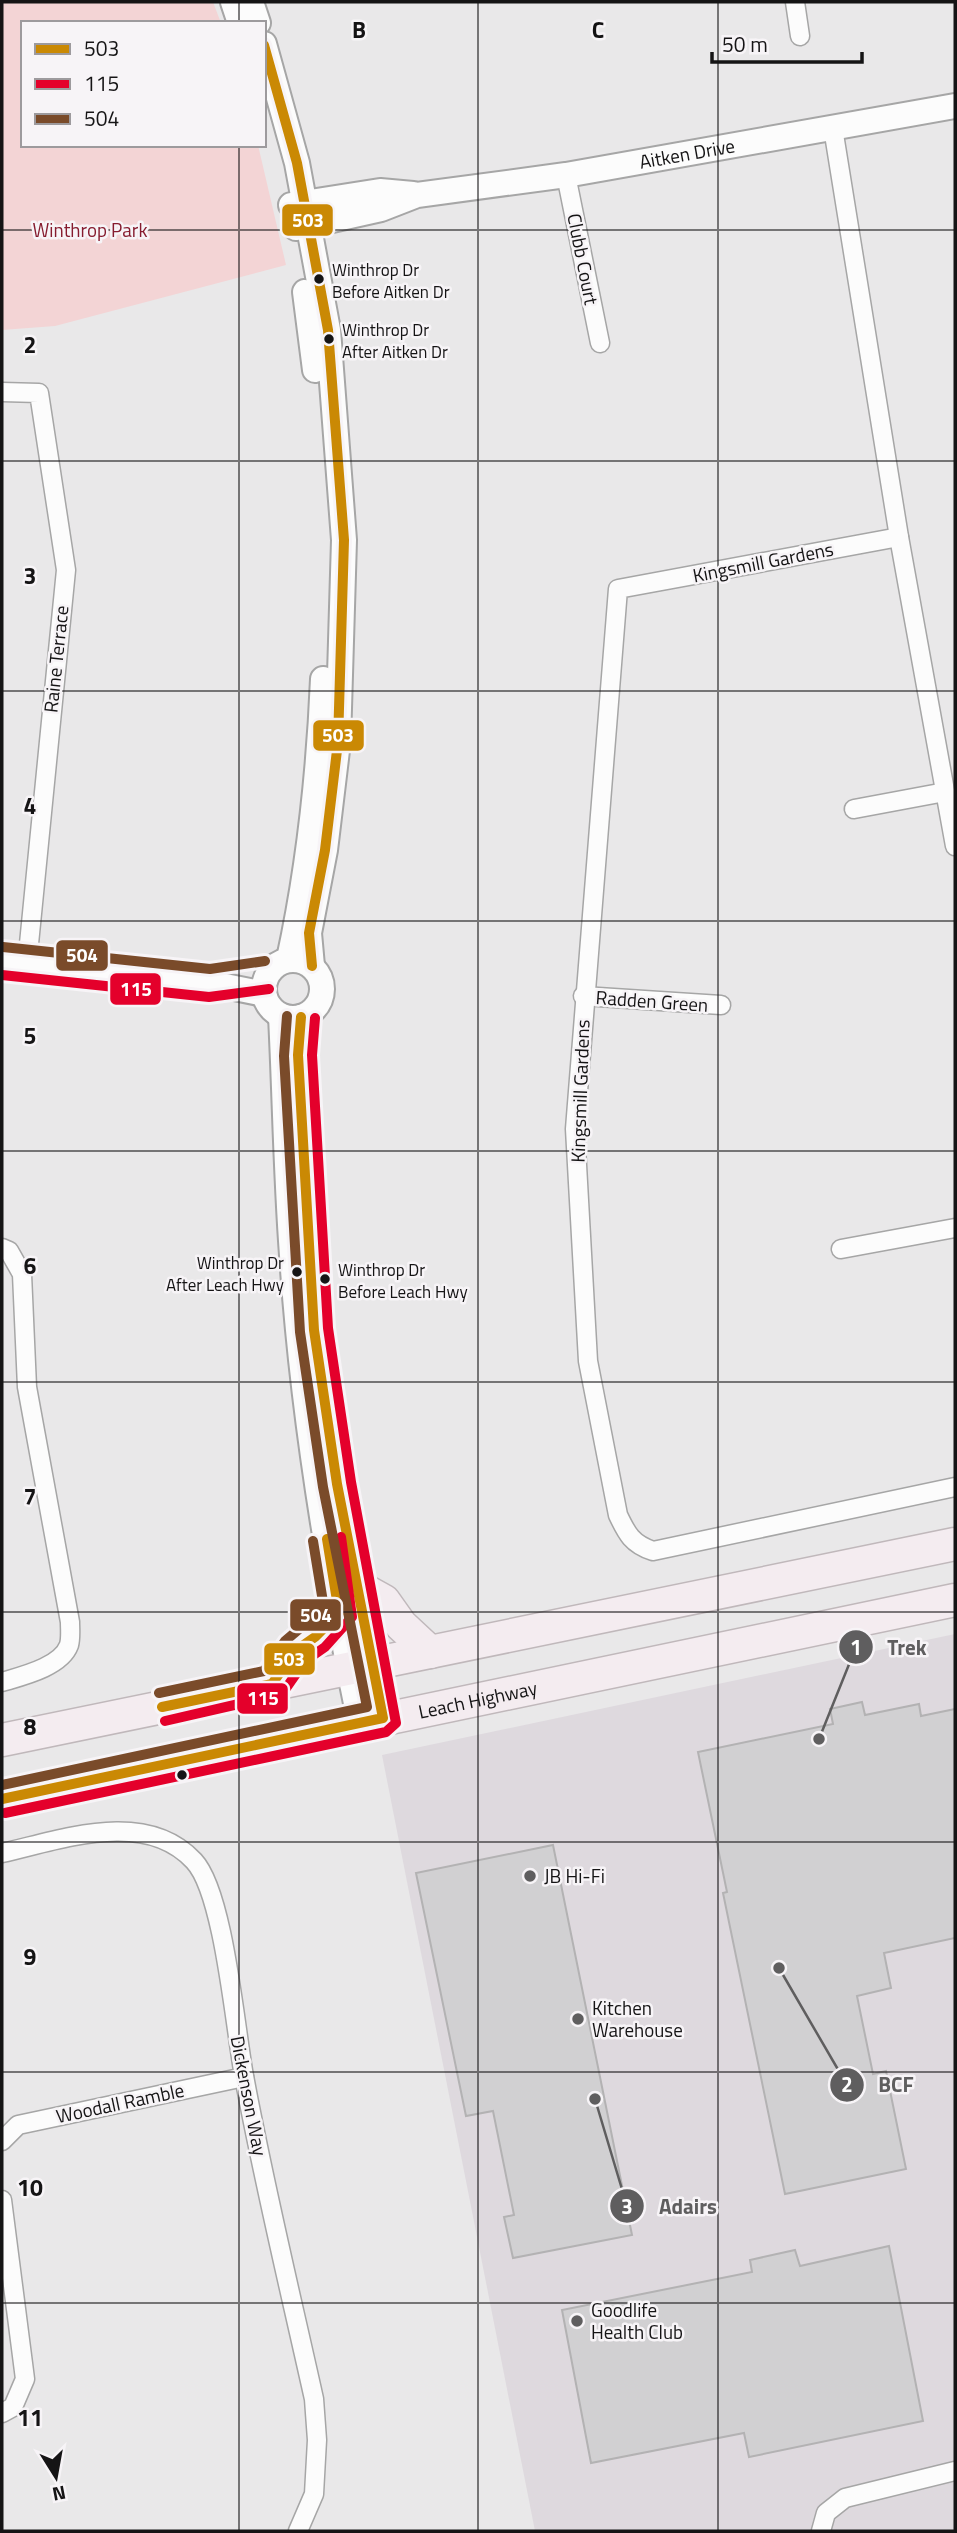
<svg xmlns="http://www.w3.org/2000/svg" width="957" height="2533" font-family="'Titillium Web',sans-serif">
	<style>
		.built { fill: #ded9de }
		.green { fill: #f3d4d5 }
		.building { fill: #d1d0d2; stroke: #b3b2b3; stroke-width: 2 }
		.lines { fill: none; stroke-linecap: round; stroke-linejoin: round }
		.street-casing { stroke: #a6a6a6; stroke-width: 21 }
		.secondary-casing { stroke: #a6a6a6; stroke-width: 28 }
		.highway-casing { stroke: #c0b8bb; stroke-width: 35 }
		.street { stroke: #fcfcfc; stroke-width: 18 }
		.secondary { stroke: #fcfcfc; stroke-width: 24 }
		.highway { stroke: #f4ecf0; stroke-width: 32 }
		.bus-1-casing { stroke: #f7f4f7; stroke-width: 16 }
		.bus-2-casing { stroke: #f7f4f7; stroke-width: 16 }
		.bus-3-casing { stroke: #f7f4f7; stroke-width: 16 }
		.bus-1 { stroke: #ca8904; stroke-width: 10 }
		.bus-2 { stroke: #e4002b; stroke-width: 10 }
		.bus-3 { stroke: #7a4b2a; stroke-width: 10 }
		.grid { fill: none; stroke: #151415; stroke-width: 2; stroke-opacity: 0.55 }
		.bus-dot { fill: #151415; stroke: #f7f4f7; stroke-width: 2.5 }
		.poi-dot { fill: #5f5e5f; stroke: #f7f4f7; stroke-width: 2.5 }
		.labels { text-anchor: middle; stroke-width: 5; stroke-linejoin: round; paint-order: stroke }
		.bus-label { font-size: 17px; fill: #151415; stroke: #f7f4f7; text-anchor: start }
		.street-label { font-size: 19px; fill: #151415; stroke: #f7f4f7 }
		.park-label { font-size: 19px; fill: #861c2f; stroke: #f7f4f7 }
		.poi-label { font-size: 19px; fill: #151415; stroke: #f7f4f7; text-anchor: start }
		.grid-label { font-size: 23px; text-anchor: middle; font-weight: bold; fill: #151415; stroke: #f7f4f7; stroke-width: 5; stroke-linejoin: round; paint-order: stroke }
		.leader { fill: none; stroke: #5f5e5f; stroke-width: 2.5 }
		.callout-dot { fill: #5f5e5f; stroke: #f7f4f7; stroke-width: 2.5 }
		.mark-label { font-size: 21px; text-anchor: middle; font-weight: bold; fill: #fff }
		.callout-label { font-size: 21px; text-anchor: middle; font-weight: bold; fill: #5f5e5f; stroke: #f7f4f7; stroke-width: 5; stroke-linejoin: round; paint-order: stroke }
		.line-badge { stroke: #f7f4f7; stroke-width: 2.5 }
		.badge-label { font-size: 19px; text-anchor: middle; font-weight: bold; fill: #fff }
	</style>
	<rect width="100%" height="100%" fill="#e9e8e9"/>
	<path class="built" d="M955,1634V2531H535L382,1755Z"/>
	<path class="green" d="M2,2H213L221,23H23V145H258L286,265L55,326L2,330Z"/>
	<g class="building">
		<path d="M862,1702L865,1715L919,1704L921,1716L955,1709V1938L884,1953L891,1988L857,1996L873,2074L886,2071L906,2169L785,2194L723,1893L727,1892L698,1752L833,1724L830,1709Z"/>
		<path d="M553,1845L632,2235L513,2258L504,2217L514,2215L493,2111L466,2116L416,1873Z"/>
		<path d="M889,2246L923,2421L749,2457L744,2433L591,2463L562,2310L752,2272L750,2260L795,2250L800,2266Z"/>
	</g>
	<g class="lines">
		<g class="street-casing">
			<g id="street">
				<path d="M795,2L800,36"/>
				<path d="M833,128L899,537L955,846"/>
				<path d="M566,175L600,343"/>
				<path d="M2,392L39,393L66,570L27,964"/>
				<path d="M899,537L618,589L575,1129L588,1361L618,1515C627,1534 632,1544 653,1551L955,1487"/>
				<path d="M854,809L945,792"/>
				<path d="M583,996L721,1005"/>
				<path d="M2,1248L9,1251L22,1274L27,1387L70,1622C70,1629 71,1638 69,1645C61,1667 22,1676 2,1682"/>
				<path d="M841,1249L955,1228"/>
				<path d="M2,1853C61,1840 145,1808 194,1861C224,1893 235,2028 244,2076C264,2184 290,2291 314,2399L317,2440L314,2494L298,2531"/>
				<path d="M2,2141L18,2125L244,2077"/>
				<path d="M2,2200L25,2379L13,2407L2,2413"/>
				<path d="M821,2531L826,2513L845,2498L955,2471"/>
			</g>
		</g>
		<g class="secondary-casing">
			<g id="secondary">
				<path d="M233,2L240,23"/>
				<path d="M251,2L258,23"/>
				<path d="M264,44L297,163L328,330L344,540L338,742L325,850L309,933L312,966"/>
				<path d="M291,205L380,191L413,194"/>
				<path id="s1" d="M296,228L381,209L417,195L566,175L955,106"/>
				<path d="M305,292L315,370"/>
				<path d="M289,959C309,867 319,773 323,679"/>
				<circle cx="293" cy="989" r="29"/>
				<path d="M2,961L210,983L264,994"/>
				<path d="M281,1016C285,1096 286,1175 292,1255C302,1412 328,1569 360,1723"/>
				<path d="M299,1072L301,1017"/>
				<path d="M321,1391L383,1718"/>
			</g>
		</g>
		<g class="highway-casing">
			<g id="highway">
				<path d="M357,1586L384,1601L401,1625L430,1652"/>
				<path d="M272,1684L295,1651L315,1637L339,1613"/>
				<path d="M2,1740L955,1544"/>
				<path id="s2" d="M2,1799L955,1600"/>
			</g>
		</g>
		<use href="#street" class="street"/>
		<use href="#secondary" class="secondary"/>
		<use href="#highway" class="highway"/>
		<g class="bus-1-casing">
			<g id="bus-1">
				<path d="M264,45L297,163L328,330L344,540L338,742L325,850L309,933L312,966"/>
				<path d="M162,1707L272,1684L295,1651L315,1637L339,1613L327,1539"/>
				<path d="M2,1799L383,1718L337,1484L314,1330L298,1055L301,1017"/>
			</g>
		</g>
		<g class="bus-2-casing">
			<g id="bus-2">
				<path d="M2,975L209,997L269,989"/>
				<path d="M165,1721L282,1694L305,1661L325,1647L352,1617L341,1537"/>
				<path d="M5,1813L386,1732L396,1723L351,1482L328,1328L312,1055L315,1018"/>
			</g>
		</g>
		<g class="bus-3-casing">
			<g id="bus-3">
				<path d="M3,947L210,969L265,961"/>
				<path d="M159,1693L264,1671L285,1641L324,1608L313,1541"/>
				<path d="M2,1785L367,1707L323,1487L300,1332L284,1056L287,1016"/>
			</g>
		</g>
		<use href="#bus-1" class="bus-1"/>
		<use href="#bus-2" class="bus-2"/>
		<use href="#bus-3" class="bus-3"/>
	</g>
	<path class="grid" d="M239,2V23M478,2V2531M718,2V2531M239,145V2531M2,230H955M2,461H955M2,691H955M2,921H955M2,1151H955M2,1382H955M2,1612H955M2,1842H955M2,2072H955M2,2303H955"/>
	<g class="bus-dot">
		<circle cx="319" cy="279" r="6"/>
		<circle cx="329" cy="339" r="6"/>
		<circle cx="297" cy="1272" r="6"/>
		<circle cx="325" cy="1279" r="6"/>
		<circle cx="182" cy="1775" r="6"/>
	</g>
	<g class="poi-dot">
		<circle cx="530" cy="1876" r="7"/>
		<circle cx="578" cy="2019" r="7"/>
		<circle cx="577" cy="2321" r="7"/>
	</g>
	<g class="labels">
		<g class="bus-label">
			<text x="332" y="276">Winthrop Dr<tspan x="332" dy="22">Before Aitken Dr</tspan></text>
			<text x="342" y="336">Winthrop Dr<tspan x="342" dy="22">After Aitken Dr</tspan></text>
			<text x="284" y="1269" text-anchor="end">Winthrop Dr<tspan x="284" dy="22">After Leach Hwy</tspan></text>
			<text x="338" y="1276">Winthrop Dr<tspan x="338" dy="22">Before Leach Hwy</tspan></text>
		</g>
		<g class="street-label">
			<text dy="7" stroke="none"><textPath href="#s1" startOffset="399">Aitken Drive</textPath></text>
			<text transform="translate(583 259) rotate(79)" y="7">Clubb Court</text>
			<text transform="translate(763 562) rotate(-11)" y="7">Kingsmill Gardens</text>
			<text transform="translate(56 659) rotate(-84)" y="7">Raine Terrace</text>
			<text transform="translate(652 1001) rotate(4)" y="7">Radden Green</text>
			<text transform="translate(580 1091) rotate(-88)" y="7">Kingsmill Gardens</text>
			<text dy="7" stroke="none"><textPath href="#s2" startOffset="486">Leach Highway</textPath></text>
			<text transform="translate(249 2096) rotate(79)" y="7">Dickenson Way</text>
			<text transform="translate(120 2103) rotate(-12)" y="7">Woodall Ramble</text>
		</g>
		<g class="park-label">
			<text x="90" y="237">Winthrop Park</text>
		</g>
		<g class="poi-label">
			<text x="544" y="1883">JB Hi-Fi</text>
			<text x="592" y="2015">Kitchen<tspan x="592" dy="22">Warehouse</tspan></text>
			<text x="591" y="2317">Goodlife<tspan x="591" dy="22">Health Club</tspan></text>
		</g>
	</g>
	<g class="grid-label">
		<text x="359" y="38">B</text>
		<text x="598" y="38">C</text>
		<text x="30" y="353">2</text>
		<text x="30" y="584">3</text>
		<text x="30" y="814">4</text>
		<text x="30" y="1044">5</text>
		<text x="30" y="1274">6</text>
		<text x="30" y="1505">7</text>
		<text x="30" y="1735">8</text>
		<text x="30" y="1965">9</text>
		<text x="30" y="2196">10</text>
		<text x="30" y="2426">11</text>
	</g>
	<path class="leader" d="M819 1739L856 1647M779 1968L847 2085M595 2099L627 2206"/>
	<g class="callout-dot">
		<circle cx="819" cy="1739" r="7"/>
		<circle cx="779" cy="1968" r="7"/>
		<circle cx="595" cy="2099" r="7"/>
		<circle cx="856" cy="1647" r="18"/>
		<circle cx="847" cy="2085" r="18"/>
		<circle cx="627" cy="2206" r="18"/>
	</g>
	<g class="mark-label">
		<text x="856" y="1655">1</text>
		<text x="847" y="2092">2</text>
		<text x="627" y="2214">3</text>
	</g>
	<g class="callout-label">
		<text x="907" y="1655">Trek</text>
		<text x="896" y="2092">BCF</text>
		<text x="688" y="2214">Adairs</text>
	</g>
	<g class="line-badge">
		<rect x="281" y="203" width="53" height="34" rx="7" fill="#ca8904"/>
		<rect x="312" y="719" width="53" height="33" rx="7" fill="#ca8904"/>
		<rect x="55" y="939" width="54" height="33" rx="7" fill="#7a4b2a"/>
		<rect x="109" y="972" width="53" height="34" rx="7" fill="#e4002b"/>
		<rect x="289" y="1598" width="53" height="34" rx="7" fill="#7a4b2a"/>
		<rect x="263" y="1642" width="53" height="34" rx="7" fill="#ca8904"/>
		<rect x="236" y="1682" width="53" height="33" rx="7" fill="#e4002b"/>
	</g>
	<g class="badge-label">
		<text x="308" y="227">503</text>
		<text x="338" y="742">503</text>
		<text x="82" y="962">504</text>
		<text x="136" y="996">115</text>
		<text x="316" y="1622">504</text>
		<text x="289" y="1666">503</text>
		<text x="263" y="1705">115</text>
	</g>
	<rect width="957" height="2533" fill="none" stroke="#151415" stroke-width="7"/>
	<rect x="21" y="21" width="245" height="126" fill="#f7f4f7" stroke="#9d9a9d" stroke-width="2"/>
	<rect x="35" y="44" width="35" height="10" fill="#ca8904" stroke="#9d9a9d" stroke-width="2"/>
	<text x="84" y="56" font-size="21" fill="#151415">503</text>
	<rect x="35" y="79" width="35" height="10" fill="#e4002b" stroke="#9d9a9d" stroke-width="2"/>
	<text x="84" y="91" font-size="21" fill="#151415">115</text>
	<rect x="35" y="114" width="35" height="10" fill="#7a4b2a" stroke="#9d9a9d" stroke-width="2"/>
	<text x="84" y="126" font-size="21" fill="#151415">504</text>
	<g transform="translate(56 2477) rotate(169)" stroke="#f7f4f7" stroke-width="5" paint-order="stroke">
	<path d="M0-5L12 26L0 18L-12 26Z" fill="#151415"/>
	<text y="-10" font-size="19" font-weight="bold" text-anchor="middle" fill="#151415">N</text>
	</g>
	<path d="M712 52v10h150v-10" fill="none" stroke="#151415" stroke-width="3.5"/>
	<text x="722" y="52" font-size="21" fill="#151415" stroke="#f7f4f7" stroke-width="5" paint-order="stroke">50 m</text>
</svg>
